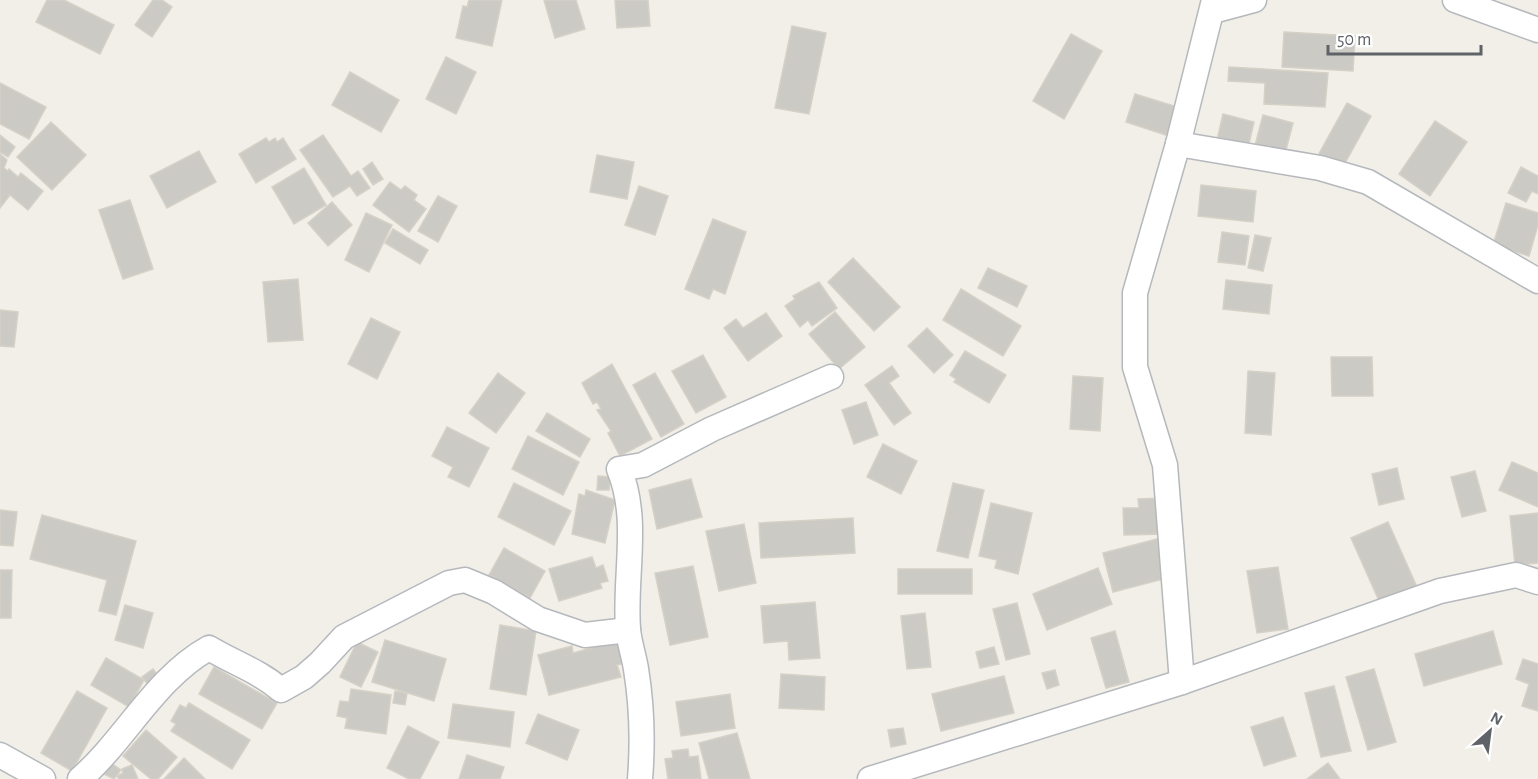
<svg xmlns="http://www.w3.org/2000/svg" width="1538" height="779" font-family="'Alegreya Sans',sans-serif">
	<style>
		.building { fill: #cccac5; stroke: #d6d1c6; stroke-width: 1.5 }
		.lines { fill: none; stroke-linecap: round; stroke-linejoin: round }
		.street-casing { stroke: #b5b8bc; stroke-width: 27 }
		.street { stroke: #fff; stroke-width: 24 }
	</style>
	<rect width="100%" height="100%" fill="#f1efe8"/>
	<g class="building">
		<path d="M47,0H64L114,25L100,54L36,22Z"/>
		<path d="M153,0H162L172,7L152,37L135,25Z"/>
		<path d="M469,0H502L492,46L456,38L463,6L467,7Z"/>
		<path d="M544,0H576L585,29L555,38Z"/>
		<path d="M615,0H648L650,26L617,28Z"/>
		<path d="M792,26L826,33L809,114L775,108Z"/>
		<path d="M1284,32L1355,36L1353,71L1282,67Z"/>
		<path d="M1071,34L1102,51L1064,119L1033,101Z"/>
		<path d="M446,57L476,72L456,114L426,99Z"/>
		<path d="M1229,67L1328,73L1325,107L1264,104L1265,83L1228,81Z"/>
		<path d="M350,72L399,100L381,132L332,105Z"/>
		<path d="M0,83L46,107L29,139L0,124Z"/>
		<path d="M1135,94L1187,110L1178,139L1126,122Z"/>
		<path d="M1347,103L1371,116L1339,174L1315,161Z"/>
		<path d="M1223,114L1254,122L1246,156L1215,149Z"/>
		<path d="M1263,115L1293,123L1282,165L1252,157Z"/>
		<path d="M1435,121L1467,142L1430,196L1399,174Z"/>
		<path d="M51,122L86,155L52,190L17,157Z"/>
		<path d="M0,135L15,147L8,157L0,152Z"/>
		<path d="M323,135L351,176L358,171L370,188L357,196L350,186L333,197L300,150Z"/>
		<path d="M266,138L269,142L275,138L277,142L283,138L296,159L256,183L239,154Z"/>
		<path d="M199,151L216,182L167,208L150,176Z"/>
		<path d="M0,154L7,160L4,168L8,171L9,169L18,177L21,173L43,191L28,210L10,195L0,208Z"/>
		<path d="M597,155L634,162L627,199L590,192Z"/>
		<path d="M372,162L383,179L373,185L363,169Z"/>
		<path d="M1521,167L1538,176V194L1532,191L1526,202L1508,193Z"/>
		<path d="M304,168L326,205L294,224L272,187Z"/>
		<path d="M390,182L401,190L405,186L417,195L414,200L426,209L409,232L373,205Z"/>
		<path d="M1201,185L1256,191L1253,222L1198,216Z"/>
		<path d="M639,186L668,196L655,235L625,225Z"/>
		<path d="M438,196L457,206L438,242L418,231Z"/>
		<path d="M130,200L153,269L123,279L99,210Z"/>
		<path d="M332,202L352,225L328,246L308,223Z"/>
		<path d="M1506,203L1538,213V225L1529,256L1493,245Z"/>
		<path d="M366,213L392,225L369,272L345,260Z"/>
		<path d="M713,219L746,232L725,294L713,289L709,299L685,289Z"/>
		<path d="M393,229L428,250L420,264L385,243Z"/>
		<path d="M1222,232L1249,236L1245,265L1218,262Z"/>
		<path d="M1255,235L1271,238L1263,271L1248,268Z"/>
		<path d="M853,258L900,307L874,331L828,282Z"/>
		<path d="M988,268L1027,286L1017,307L978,288Z"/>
		<path d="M298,279L303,340L268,342L263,282Z"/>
		<path d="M1226,280L1272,285L1269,314L1223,309Z"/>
		<path d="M819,282L837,308L812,326L808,320L800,327L785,306L795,299L793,296Z"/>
		<path d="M961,289L1021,326L1003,356L943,320Z"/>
		<path d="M0,310L18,312L14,347L0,346Z"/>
		<path d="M835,312L865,347L839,369L809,334Z"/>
		<path d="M766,313L782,336L748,361L724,328L736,319L743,328Z"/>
		<path d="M371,318L400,332L377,379L348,364Z"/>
		<path d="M927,328L953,355L934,373L908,346Z"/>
		<path d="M965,351L1006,375L989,403L954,382L956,379L950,375Z"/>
		<path d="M703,355L726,397L696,413L672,371Z"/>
		<path d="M1331,357H1372L1373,396H1332Z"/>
		<path d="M612,364L652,439L620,456L608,433L611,431L597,410L601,409L597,402L593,404L582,383Z"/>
		<path d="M892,366L899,376L889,383L911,413L894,425L865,385Z"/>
		<path d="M1248,371L1275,373L1271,435L1245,433Z"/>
		<path d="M498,373L525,393L496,433L469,413Z"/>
		<path d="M655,373L684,424L661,437L633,385Z"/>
		<path d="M1073,376L1103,378L1100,431L1070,429Z"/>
		<path d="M866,402L878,435L854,444L842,410Z"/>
		<path d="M547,413L590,439L580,457L536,431Z"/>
		<path d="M447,427L489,448L469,487L448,477L453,467L432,456Z"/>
		<path d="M528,436L579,462L563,495L512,469Z"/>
		<path d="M883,444L917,461L901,494L867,477Z"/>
		<path d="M1512,462L1538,473V507L1499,490Z"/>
		<path d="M1397,468L1404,499L1379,505L1372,474Z"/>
		<path d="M1475,471L1486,511L1462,517L1451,477Z"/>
		<path d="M598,476L610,477L609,490H597Z"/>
		<path d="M691,479L702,517L657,529L649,490Z"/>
		<path d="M514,483L571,511L554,545L498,517Z"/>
		<path d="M953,483L984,490L968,558L937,551Z"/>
		<path d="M586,490L615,500L605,543L572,534L579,494L585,496Z"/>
		<path d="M1164,498L1166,534L1124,535L1123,508H1139L1138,499Z"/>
		<path d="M991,503L1032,513L1018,574L995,568L997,560L979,556Z"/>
		<path d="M0,510L17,512L13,546L0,545Z"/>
		<path d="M1538,513V563L1515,565L1510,516Z"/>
		<path d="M42,515L136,541L116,615L99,611L107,580L30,559Z"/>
		<path d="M853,518L855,553L761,558L759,523Z"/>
		<path d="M1388,522L1417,587L1380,603L1351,538Z"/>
		<path d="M744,524L756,583L719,591L706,531Z"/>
		<path d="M1157,539L1167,578L1113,592L1103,553Z"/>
		<path d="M504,548L545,571L530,598L489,575Z"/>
		<path d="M592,557L596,568L603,565L608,581L600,583L602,588L559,601L549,569Z"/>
		<path d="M693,566L708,637L670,645L655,573Z"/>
		<path d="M1278,567L1288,629L1257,633L1247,571Z"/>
		<path d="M1098,568L1112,604L1047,630L1033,594Z"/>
		<rect x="898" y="569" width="74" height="25"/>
		<path d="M0,570H12L11,618H0Z"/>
		<path d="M815,602L820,658L789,660L788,641L764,643L761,606Z"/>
		<path d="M1017,603L1030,654L1006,660L993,609Z"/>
		<path d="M125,605L153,613L143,648L115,640Z"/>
		<path d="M925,613L931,667L907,669L901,616Z"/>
		<path d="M500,625L536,631L526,695L490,689Z"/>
		<path d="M1115,631L1129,682L1106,688L1091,638Z"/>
		<path d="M1493,631L1502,664L1424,686L1415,654Z"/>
		<path d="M385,640L446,659L434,701L372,682Z"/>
		<path d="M620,640L625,663L617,665L621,677L549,695L538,655L572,646L573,653Z"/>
		<path d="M357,642L378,652L361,687L340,677Z"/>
		<path d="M994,647L999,664L980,668L976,652Z"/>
		<path d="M106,658L144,680L129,707L91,685Z"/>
		<path d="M1523,659L1538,664V711L1522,706L1529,684L1516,679Z"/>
		<path d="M214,667L277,703L262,729L199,694Z"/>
		<path d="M153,669L162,681L151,689L142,677Z"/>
		<path d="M1374,669L1396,742L1368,750L1346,677Z"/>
		<path d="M1055,670L1059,685L1047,689L1042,673Z"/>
		<path d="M781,674L825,677L824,710L779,708Z"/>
		<path d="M1004,676L1014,713L941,731L932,694Z"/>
		<path d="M1334,686L1351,751L1321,757L1305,693Z"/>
		<path d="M351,689L391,695L386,734L345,728L347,718L337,716L340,701L349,702Z"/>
		<path d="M77,691L107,708L72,771L41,753Z"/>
		<path d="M395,691L407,693L405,705L393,703Z"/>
		<path d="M730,694L735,728L681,736L676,702Z"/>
		<path d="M189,703L250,740L232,769L171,731L176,724L171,721L180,705L186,708Z"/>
		<path d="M453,704L514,712L510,747L448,738Z"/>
		<path d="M538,714L579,730L567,760L526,743Z"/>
		<path d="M1283,717L1296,756L1264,766L1251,727Z"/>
		<path d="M408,726L439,742L420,779H409L387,768Z"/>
		<path d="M903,728L906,744L891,747L888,730Z"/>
		<path d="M146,730L177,757L158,779H151L123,756Z"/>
		<path d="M737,733L750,779H709L699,743Z"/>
		<path d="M688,749L689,757L698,756L701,779H668L665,759L673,758L672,751Z"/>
		<path d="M467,755L504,767L500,779H459Z"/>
		<path d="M184,758L205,779H164Z"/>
		<path d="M111,763L121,770L114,779L104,774Z"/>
		<path d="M1328,763L1340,779H1307Z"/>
		<path d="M132,765L138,779H119L117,776L123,773L122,769Z"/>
	</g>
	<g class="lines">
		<g class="street-casing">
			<g id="street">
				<path d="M1455,0L1538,30"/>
				<path d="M1213,11L1254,0"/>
				<path d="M1178,144L1320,168L1368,182L1538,281"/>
				<path d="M1182,682L1165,465L1135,367V293L1178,144L1214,0"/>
				<path d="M0,755L43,779"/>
				<path d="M80,779C126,739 155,678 209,648C234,663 259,671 281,690L304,677L320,663L344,637L449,583L465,580L494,592L538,619L585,635L628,630"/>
				<path d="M640,779C643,742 642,706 636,669C634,656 629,642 628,629C624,576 640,519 619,469L643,465L712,429L831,377"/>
				<path d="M870,779L1182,682L1440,591L1516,575L1538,582"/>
			</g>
		</g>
		<use href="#street" class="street"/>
	</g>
	<g transform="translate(1490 731) rotate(28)" stroke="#ffffff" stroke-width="4.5" paint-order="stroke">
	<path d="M0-4.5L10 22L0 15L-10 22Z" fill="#5f6368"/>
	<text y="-9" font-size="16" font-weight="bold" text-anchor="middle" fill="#5f6368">N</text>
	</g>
	<path d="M1328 45v9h153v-9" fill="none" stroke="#5f6368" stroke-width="3"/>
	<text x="1337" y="45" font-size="18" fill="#5f6368" stroke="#ffffff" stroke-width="4.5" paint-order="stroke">50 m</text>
</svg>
